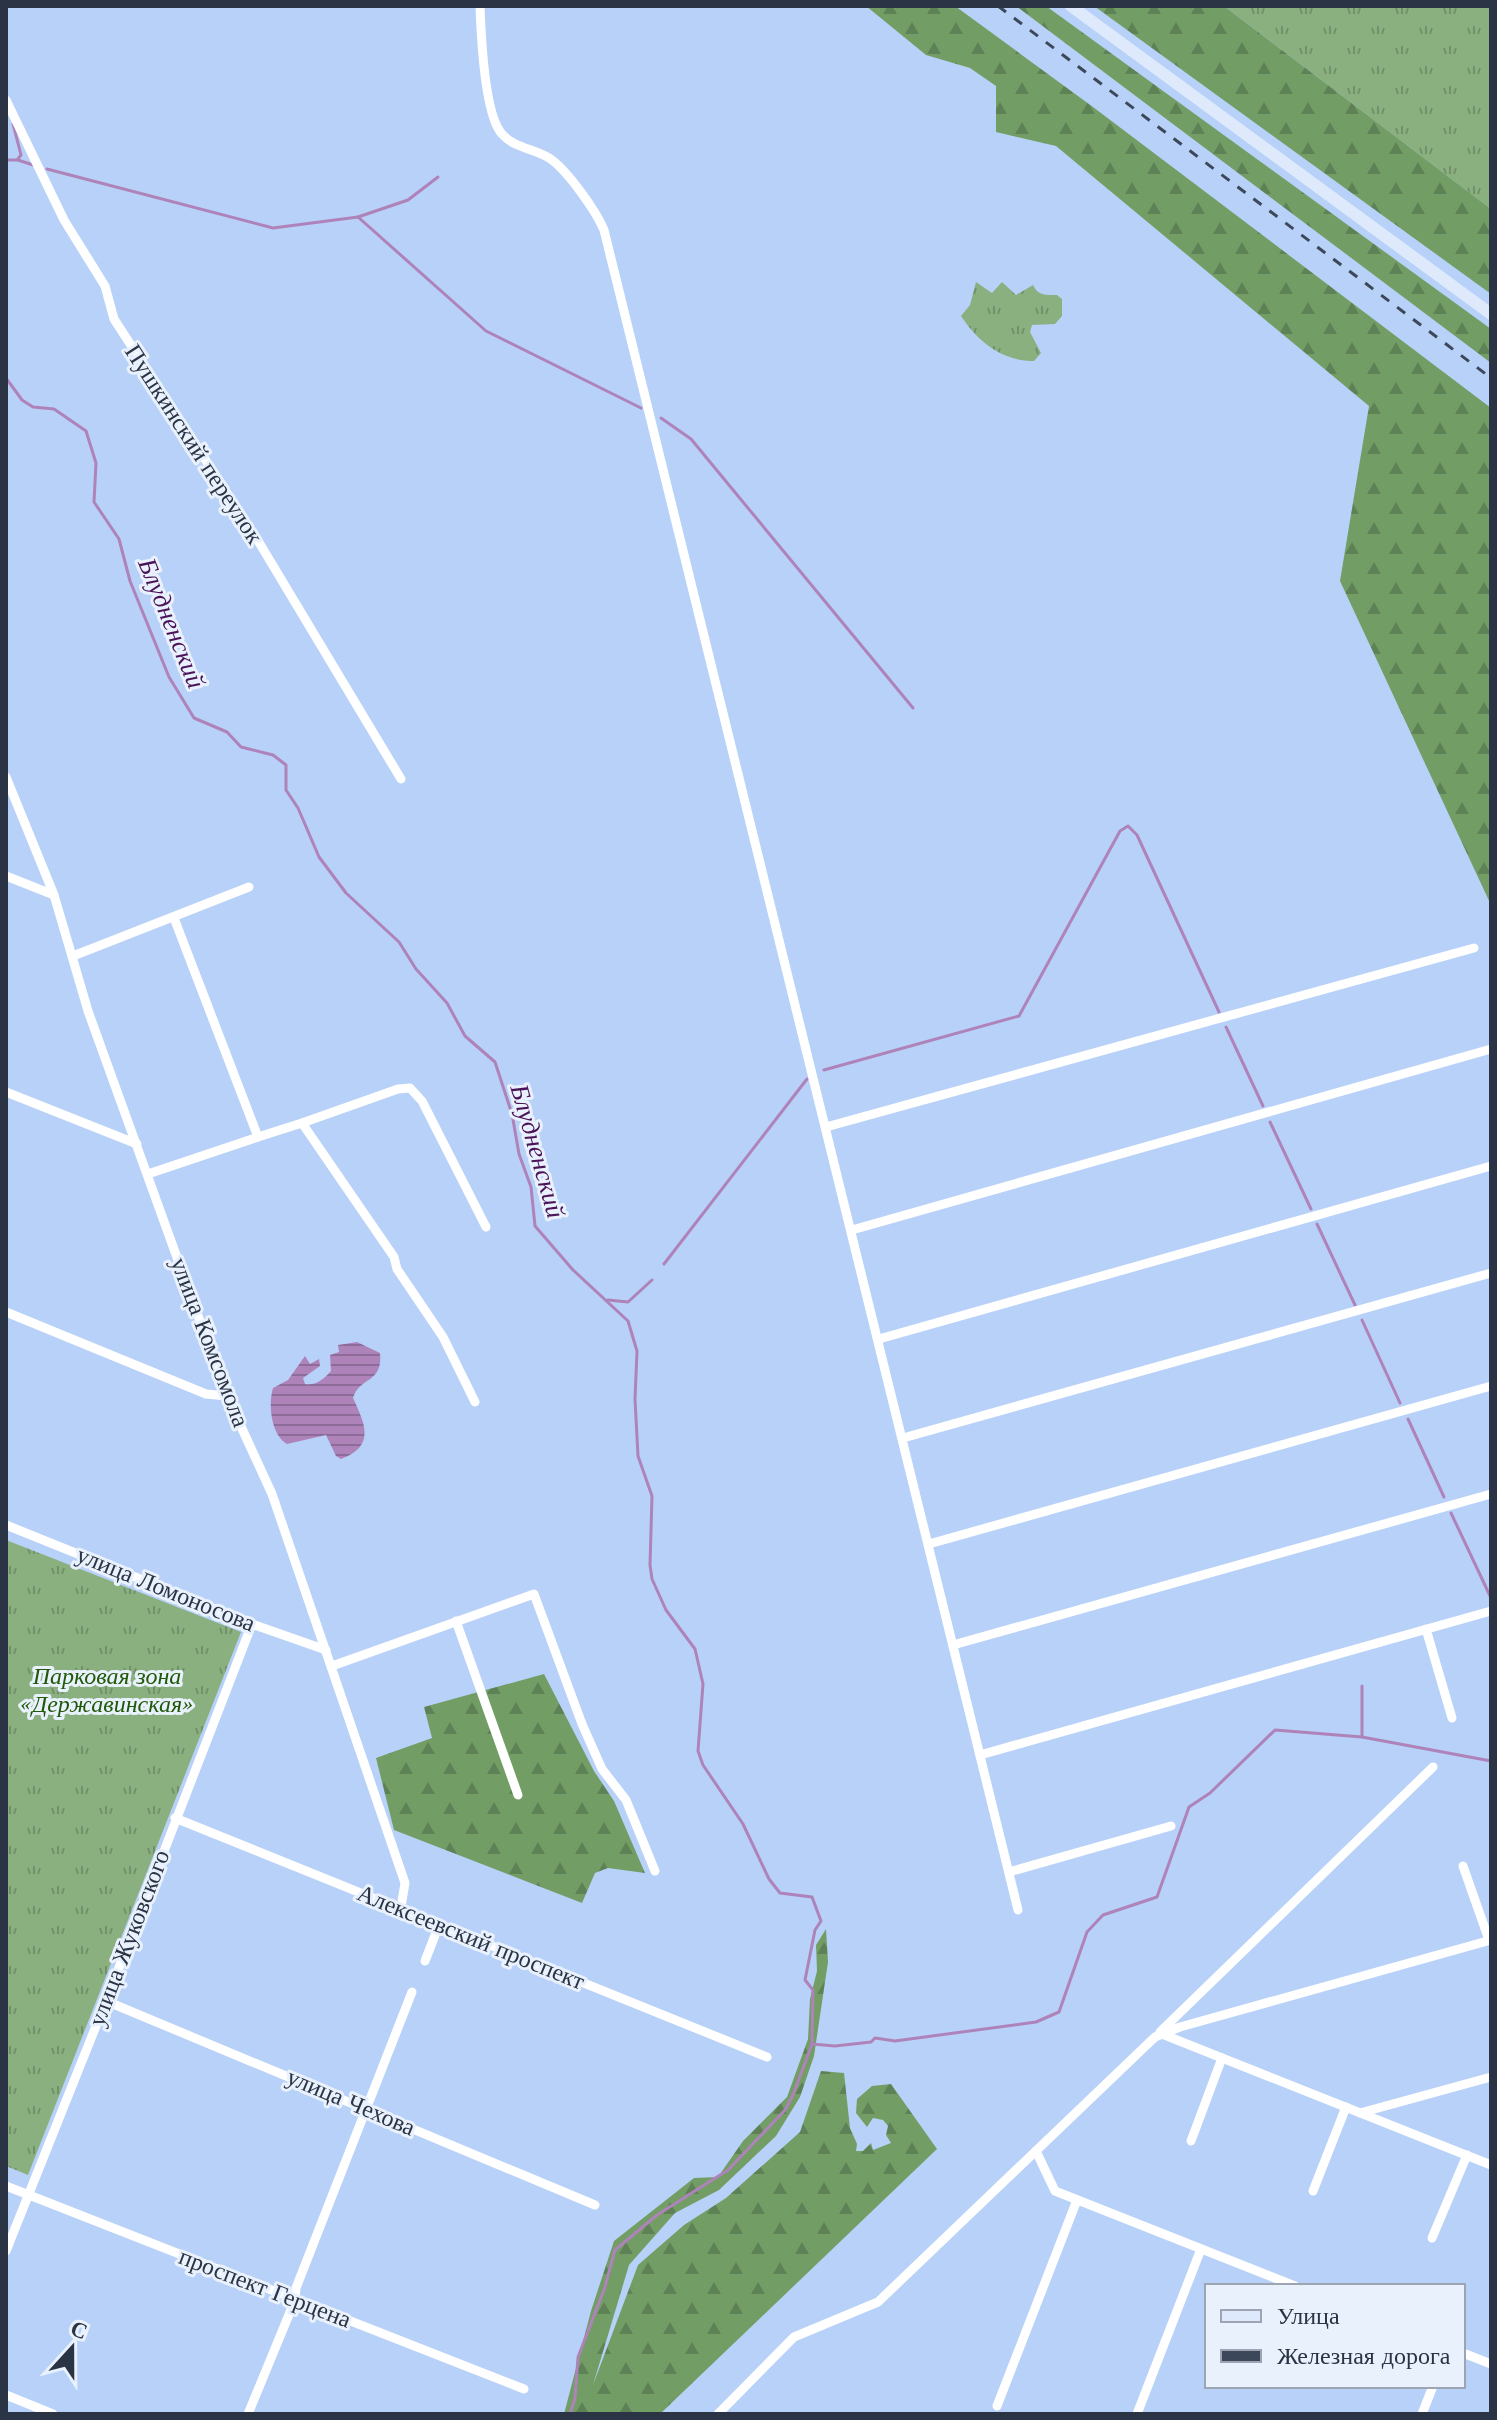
<svg xmlns="http://www.w3.org/2000/svg" width="1497" height="2420" font-family="'Libre Baskerville',serif">
	<style>
		.grass { fill: url(#grass-tufts) }
		.forest { fill: url(#forest-firs) }
		.water { fill: url(#water-rules) }
		.lines { fill: none; stroke-linecap: round; stroke-linejoin: round }
		.stream { stroke: #ae83ba; stroke-width: 3 }
		.street { stroke: #fff; stroke-width: 9 }
		.secondary { stroke: #deeafc; stroke-width: 12 }
		.rail { stroke: #3c485a; stroke-width: 3; stroke-dasharray: 10 10; stroke-linecap: butt }
		.labels { text-anchor: middle; stroke-width: 6; stroke-linejoin: round; paint-order: stroke }
		.street-label { font-size: 24px; fill: #2a3444; stroke: #e9f1fd }
		.park-label { font-size: 24px; font-style: italic; fill: #205907; stroke: #e9f1fd }
		.water-label { font-size: 26px; font-style: italic; fill: #4b1458; stroke: #e9f1fd }
	</style>
	<defs>
		<pattern id="grass-tufts" width="24" height="20" patternUnits="userSpaceOnUse" patternTransform="scale(2)"><rect width="24" height="20" fill="#8bb080"/><path d="M3 7l-1-3M5 7V3M7 7l1-3M15 17l-1-3M17 17v-4M19 17l1-3" fill="none" stroke="#72906a"/></pattern>
		<pattern id="forest-firs" width="22" height="20" patternUnits="userSpaceOnUse" patternTransform="scale(2)"><rect width="22" height="20" fill="#729e66"/><path d="M5 1l3.5 6h-7zM16 11l3.5 6h-7z" fill="#5e8256"/></pattern>
		<pattern id="water-rules" width="6" height="5" patternUnits="userSpaceOnUse" patternTransform="scale(2)"><rect width="6" height="5" fill="#ae83ba"/><path d="M0 2.5h6" fill="none" stroke="#8e6c99"/></pattern>
	</defs>
	<rect width="100%" height="100%" fill="#b8d1f8"/>
	<g class="grass">
		<path d="M1224,6H1491V209Z"/>
		<path d="M976,282L992,293L1002,282L1016,295L1033,285C1038,296 1046,295 1057,295L1062,299V316L1055,324L1032,325L1030,332L1041,353L1034,361C1002,361 978,342 961,316L970,305Z"/>
		<path d="M6,1540L241,1632L28,2175L6,2166Z"/>
	</g>
	<g class="forest">
		<path d="M866,6H955L1093,107L1491,408V905L1340,581L1369,406L1056,146L996,132V86L970,68L926,55Z"/>
		<path d="M1016,6H1046L1491,329V363Z"/>
		<path d="M1094,6H1224L1491,209V294Z"/>
		<path d="M544,1674L594,1771L614,1801L645,1873L608,1868L595,1873L582,1903L394,1830L376,1758L432,1738L424,1707Z"/>
		<path d="M826,1929L828,1962L814,2056L800,2097L776,2136L719,2190L675,2213L629,2265L593,2385L638,2265L684,2225L726,2198L800,2132L821,2071L844,2073L850,2128L857,2144L856,2151H863L871,2143L873,2150L891,2143L886,2135L888,2126L883,2120L873,2118L867,2127L856,2113L857,2099L872,2086L891,2084L937,2149L660,2414H564L591,2311L614,2241L694,2178L718,2177L743,2141L787,2097L808,2039L810,1999L817,1971L816,1945Z"/>
	</g>
	<path class="water" d="M357,1342L380,1353C383,1384 360,1376 353,1398C365,1424 376,1446 341,1459L336,1456L326,1435L287,1444C271,1435 268,1404 273,1388L288,1380L305,1356L310,1364L319,1359L320,1366L303,1378L305,1384C316,1386 324,1379 331,1371L330,1355L339,1352L338,1345Z"/>
	<g class="lines">
		<g class="stream">
			<path d="M6,160H17L21,155L13,124"/>
			<path d="M18,160L33,165"/>
			<path d="M47,169L273,228L358,217L486,331L641,408"/>
			<path d="M358,217L408,200L438,177"/>
			<path d="M6,378L22,400L33,407L54,409L86,431L96,463L94,502L119,539L130,581L169,677L194,718L227,732L241,747L273,755L286,765V790L298,808L319,857L346,893L399,942L416,969L447,1003L465,1036L495,1062L512,1114L519,1154L531,1187L535,1226L573,1270L628,1321L637,1351L635,1399L638,1456L652,1496L650,1565L652,1579L666,1610L695,1649L703,1684L698,1751L703,1765L743,1824L769,1879L780,1893L812,1897L821,1921L815,1930L805,1980L813,1990L812,2044L793,2095L785,2110L728,2170L657,2215L615,2250L604,2290L578,2357L575,2398L570,2414"/>
			<path d="M661,418L691,439L913,708"/>
			<path d="M1226,1027L1263,1106"/>
			<path d="M824,1070L1019,1016L1120,831L1128,826L1137,835L1219,1012"/>
			<path d="M1270,1122L1311,1209"/>
			<path d="M1317,1224L1355,1305"/>
			<path d="M664,1264L807,1079"/>
			<path d="M608,1300L628,1302L652,1280"/>
			<path d="M1362,1320L1400,1403"/>
			<path d="M1408,1419L1444,1497"/>
			<path d="M1451,1513L1491,1598"/>
			<path d="M1362,1737L1491,1761"/>
			<path d="M812,2044L835,2046L871,2042L875,2038L895,2041L1036,2022L1059,2012L1087,1932L1103,1915L1157,1897L1189,1807L1210,1793L1275,1730L1362,1737V1686"/>
		</g>
		<g class="street">
			<path d="M480,6C481,34 484,114 502,134C515,149 538,149 552,160C569,173 596,211 604,230L1018,1910"/>
			<path d="M6,100L64,220L105,286L114,319L260,544L401,779"/>
			<path d="M6,777L54,895L88,1011L227,1396L272,1494L405,1883L401,1907"/>
			<path d="M6,876L54,895"/>
			<path d="M174,918L258,1137L302,1123L394,1257L397,1269L443,1337L475,1402"/>
			<path d="M73,956L249,887"/>
			<path d="M6,1092L137,1144"/>
			<path d="M302,1123L398,1089L410,1088L422,1101L486,1227"/>
			<path d="M826,1127L1474,948"/>
			<path d="M148,1174L258,1137"/>
			<path d="M852,1230L1491,1049"/>
			<path d="M6,1312L206,1394L227,1396"/>
			<path d="M879,1339L1491,1166"/>
			<path d="M903,1438L1491,1273"/>
			<path d="M6,1525L252,1624L326,1650"/>
			<path d="M929,1544L1491,1386"/>
			<path d="M456,1621L518,1795"/>
			<path d="M1426,1629L1452,1718"/>
			<path d="M953,1645L1491,1494"/>
			<path d="M332,1666L534,1594L582,1724L602,1769L626,1800L655,1871"/>
			<path d="M980,1755L1491,1611"/>
			<path d="M175,1818L767,2057"/>
			<path d="M1463,1866L1489,1940"/>
			<path d="M1009,1872L1171,1826"/>
			<path d="M425,1961L439,1925"/>
			<path d="M106,2001L595,2205"/>
			<path d="M1160,2032L1433,1767"/>
			<path d="M1162,2034L1491,2165"/>
			<path d="M1360,2113L1491,2077"/>
			<path d="M1191,2141L1222,2058"/>
			<path d="M1036,2151L1055,2191L1295,2286"/>
			<path d="M6,2186L524,2389"/>
			<path d="M1313,2191L1346,2107"/>
			<path d="M1432,2238L1467,2155"/>
			<path d="M6,2251L106,2001L252,1624"/>
			<path d="M1463,2353L1491,2364"/>
			<path d="M6,2395L53,2414"/>
			<path d="M997,2406L1077,2200"/>
			<path d="M248,2414L295,2300L296,2288L412,1992"/>
			<path d="M718,2414L794,2337L878,2302L1155,2037L1180,2027L1491,1940"/>
			<path d="M1137,2414L1201,2249"/>
			<path d="M1422,2414L1433,2386"/>
		</g>
		<path class="secondary" d="M1071,6L1491,314"/>
		<path class="rail" d="M998,6L1491,378"/>
	</g>
	<g class="labels">
		<g class="street-label">
			<text transform="translate(194 444) rotate(57)" y="8">Пушкинский переулок</text>
			<text transform="translate(210 1342) rotate(69)" y="8">улица Комсомола</text>
			<text transform="translate(166 1589) rotate(22)" y="8">улица Ломоносова</text>
			<text transform="translate(471 1937) rotate(22)" y="8">Алексеевский проспект</text>
			<text transform="translate(129 1938) rotate(-69)" y="8">улица Жуковского</text>
			<text transform="translate(351 2102) rotate(23)" y="8">улица Чехова</text>
			<text transform="translate(265 2288) rotate(21)" y="8">проспект Герцена</text>
		</g>
		<g class="park-label">
			<text x="107" y="1684">Парковая зона<tspan x="107" dy="28">«Державинская»</tspan></text>
		</g>
		<g class="water-label">
			<text transform="translate(172 623) rotate(68)" y="9">Блудненский</text>
			<text transform="translate(538 1151) rotate(74)" y="9">Блудненский</text>
		</g>
	</g>
	<rect width="1497" height="2420" fill="none" stroke="#2a3444" stroke-width="16"/>
	<rect x="1205" y="2284" width="260" height="104" fill="#e9f1fd" stroke="#9da5b3" stroke-width="2"/>
	<rect x="1221" y="2310" width="40" height="12" fill="#deeafc" stroke="#9da5b3" stroke-width="2"/>
	<text x="1277" y="2324" font-size="24" fill="#2a3444">Улица</text>
	<rect x="1221" y="2350" width="40" height="12" fill="#3c485a" stroke="#9da5b3" stroke-width="2"/>
	<text x="1277" y="2364" font-size="24" fill="#2a3444">Железная дорога</text>
	<g transform="translate(72 2348) rotate(21)" stroke="#e9f1fd" stroke-width="6" paint-order="stroke">
	<path d="M0-6L14 30L0 20L-14 30Z" fill="#2a3444"/>
	<text y="-12" font-size="22" font-weight="bold" text-anchor="middle" fill="#2a3444">С</text>
	</g>
</svg>
